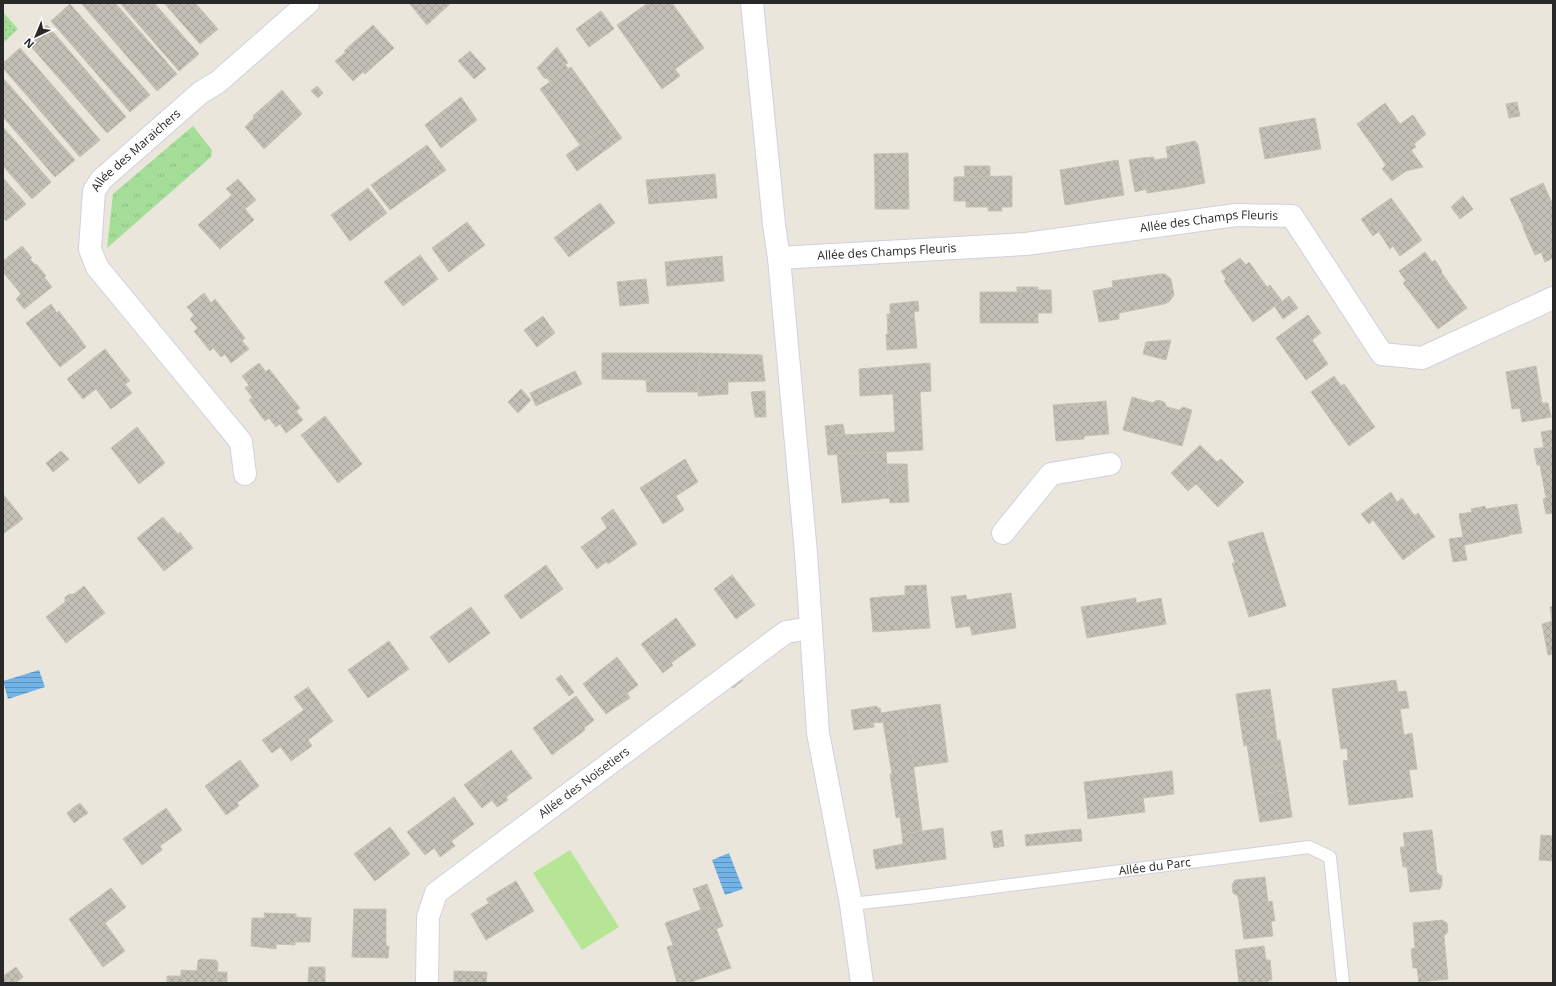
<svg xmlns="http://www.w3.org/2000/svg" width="1556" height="986" font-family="'Open Sans',sans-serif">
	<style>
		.grass { fill: url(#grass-tufts) }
		.garden { fill: url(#garden-dots) }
		.pitch { fill: #b6e595 }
		.water { fill: url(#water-rules) }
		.building { fill: url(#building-cross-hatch); stroke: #c5c2b5 }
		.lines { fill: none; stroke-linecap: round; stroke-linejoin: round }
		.lane-casing { stroke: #d0d0e1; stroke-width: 14 }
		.street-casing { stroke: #d0d0e1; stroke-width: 24 }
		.secondary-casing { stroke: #d0d0e1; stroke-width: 24 }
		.lane { stroke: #fff; stroke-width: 12 }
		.street { stroke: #fff; stroke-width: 22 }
		.secondary { stroke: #fff; stroke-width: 22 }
		.labels { text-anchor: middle; stroke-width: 3; stroke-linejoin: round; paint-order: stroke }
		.street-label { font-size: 12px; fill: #282828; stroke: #fff }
	</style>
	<defs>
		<pattern id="grass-tufts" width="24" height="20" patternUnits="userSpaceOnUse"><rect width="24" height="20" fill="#a5de99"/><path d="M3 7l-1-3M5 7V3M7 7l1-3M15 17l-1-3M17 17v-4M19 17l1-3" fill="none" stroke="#8ebe84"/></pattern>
		<pattern id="garden-dots" width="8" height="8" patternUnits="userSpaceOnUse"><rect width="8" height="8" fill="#a5de99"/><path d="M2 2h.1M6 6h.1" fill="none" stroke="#8ebe84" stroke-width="1.8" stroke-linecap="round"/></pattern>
		<pattern id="water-rules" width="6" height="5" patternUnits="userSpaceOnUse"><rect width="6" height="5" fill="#72b4e8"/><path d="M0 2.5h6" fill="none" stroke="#5e92bc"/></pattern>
		<pattern id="building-cross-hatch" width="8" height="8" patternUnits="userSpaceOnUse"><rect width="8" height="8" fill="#c2c0b6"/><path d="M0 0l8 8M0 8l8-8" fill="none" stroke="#a7a59c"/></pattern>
	</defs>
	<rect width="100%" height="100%" fill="#eae6db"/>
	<path class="grass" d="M193,126L212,150L211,157L107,248L113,194Z"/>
	<path class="garden" d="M3,12L18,29L3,43Z"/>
	<path class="pitch" d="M570,850L619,927L582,950L533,873Z"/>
	<g class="water">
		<path d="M39,670L45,687L8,699L3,681Z"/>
		<path d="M729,853L743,889L725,895L712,860Z"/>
	</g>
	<g class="building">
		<path d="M81,3H115L177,74L157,91Z"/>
		<path d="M120,3H154L199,54L179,71Z"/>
		<path d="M164,3H195L218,29L200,44Z"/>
		<path d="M409,3H451L427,25Z"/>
		<path d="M648,3H672L704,48L675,69L680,76L662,89L617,25Z"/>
		<path d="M70,4L150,95L130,112L51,21Z"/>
		<path d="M601,11L614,29L589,47L576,29Z"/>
		<path d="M47,25L126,117L107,133L27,42Z"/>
		<path d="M373,25L394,48L365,74L363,72L353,81L335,61L346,52L344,51Z"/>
		<path d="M557,47L568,63L545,79L537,68Z"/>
		<path d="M20,48L100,140L80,157L3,68V63Z"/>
		<path d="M470,51L486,69L474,79L458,61Z"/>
		<path d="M565,65L569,69L550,82L547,78Z"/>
		<path d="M571,67L611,123L580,145L540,89Z"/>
		<path d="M3,78L75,160L55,177L3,117Z"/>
		<path d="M317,86L323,93L318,98L311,91Z"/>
		<path d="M282,90L302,114L264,149L245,127L254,118L253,116L264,106L265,107L271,102L270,101Z"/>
		<path d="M461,97L477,120L441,148L425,125Z"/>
		<path d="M270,101L271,102L265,107L264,106Z"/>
		<path d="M1517,102L1520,116L1509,118L1506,104Z"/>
		<path d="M1385,103L1400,124L1413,115L1426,134L1414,144L1416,147L1411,150L1423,167L1406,171L1392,181L1382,169L1386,165L1357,124Z"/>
		<path d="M1315,118L1321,149L1291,154L1290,150L1264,154L1259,128Z"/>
		<path d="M611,123L622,138L577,171L566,155Z"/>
		<path d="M3,127L51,182L32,199L3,166Z"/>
		<path d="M1195,141L1198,145L1204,179L1180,183L1181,188L1147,193L1142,158L1154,157V160L1168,158L1166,147Z"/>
		<path d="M427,145L446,170L390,210L371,185Z"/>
		<path d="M1290,150L1291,154L1265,159L1264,154Z"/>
		<path d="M908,153L909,209H880L879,185H875L874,154Z"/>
		<path d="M1142,158L1147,189L1135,192L1129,160Z"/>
		<path d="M1118,160L1124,195L1065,205L1060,170Z"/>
		<path d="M964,166H990V176L965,177Z"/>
		<path d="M715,174L717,198L660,203L657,179Z"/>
		<path d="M1012,176V207H1001L1002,211H988V207H966V201H954V177Z"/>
		<path d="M3,178L26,204L6,221L3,218Z"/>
		<path d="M238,179L256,200L245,209L254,220L220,249L198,225L232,195L226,189Z"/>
		<path d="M657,179L660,203L649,204L646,180Z"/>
		<path d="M1204,179L1205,183L1181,188L1180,183Z"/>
		<path d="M1543,183L1553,205V247L1535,255L1523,228H1524L1510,199Z"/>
		<path d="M875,185H879L880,209H875Z"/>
		<path d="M368,188L387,213L350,241L331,215Z"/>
		<path d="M1463,196L1473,209L1460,219L1451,207Z"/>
		<path d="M1391,198L1422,240L1400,256L1393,246L1390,249L1375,226L1369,225L1364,217Z"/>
		<path d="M600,203L615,223L569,257L554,238Z"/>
		<path d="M1364,217L1369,225L1375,226L1378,232L1373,236L1361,219Z"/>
		<path d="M467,222L485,245L449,272L432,248Z"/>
		<path d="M22,246L32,258L30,259L35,265L36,264L46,276L44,277L52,287L24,309L16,299L21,294L3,272V261Z"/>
		<path d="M1553,247V258L1545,262L1541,252Z"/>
		<path d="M1425,252L1432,262L1406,281L1399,271Z"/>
		<path d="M420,255L438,279L403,306L384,282Z"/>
		<path d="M722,256L724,281L667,286L665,262Z"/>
		<path d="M1240,258L1246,265L1249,262L1267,287L1270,285L1282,301L1253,322L1224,281L1226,279L1221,271Z"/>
		<path d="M1435,260L1442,271L1441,272L1467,308L1438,329L1403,283Z"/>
		<path d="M1160,274H1165L1171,279L1174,295L1169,302L1164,304L1119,313V319L1099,322L1093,291L1113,287L1112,281Z"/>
		<path d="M646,279L649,303L620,306L617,282Z"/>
		<path d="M1017,287H1022L1021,292L1017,291Z"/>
		<path d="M1022,287H1038V290H1051L1052,313H1038V323H980V292H1021Z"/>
		<path d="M204,293L211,303L215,299L245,338L242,341L249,349L231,363L225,354L221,357L210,344L206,346L198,336L202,333L190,319L194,315L187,307Z"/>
		<path d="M1289,296L1298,308L1283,319L1275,307Z"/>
		<path d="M918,301L919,311L914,312L917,348L887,350L886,334H888L887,314H890V304Z"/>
		<path d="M51,304L57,313L59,311L67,322L66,323L71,330L73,329L81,340L55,361L26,323Z"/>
		<path d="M1308,315L1321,333L1312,340L1328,364L1306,380L1276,338Z"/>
		<path d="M543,316L555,333L537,347L524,330Z"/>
		<path d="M67,322L73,329L71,330L66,323Z"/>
		<path d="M198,328L202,333L198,336L194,331Z"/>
		<path d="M81,340L86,347L60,367L55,361Z"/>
		<path d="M1171,340L1166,360L1143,354L1146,342Z"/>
		<path d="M210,344L213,348L210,351L206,346Z"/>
		<path d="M105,349L125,375L121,379L132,393L111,409L96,389L83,399L67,379Z"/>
		<path d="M602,353H700L698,392H647L646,380L602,379Z"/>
		<path d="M700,353L762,355L765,381L728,382V394L698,396Z"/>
		<path d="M259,363L266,372L269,369L300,408L296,411L303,420L286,433L280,424L276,427L265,413L261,416L253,405L256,402L245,388L249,385L242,376Z"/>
		<path d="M930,363L931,391L920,392L923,450L828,455L826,436L895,432L893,394L860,396L859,369Z"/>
		<path d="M1536,366L1542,403H1548L1551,417L1522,422L1520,408L1512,409L1506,372Z"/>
		<path d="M575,371L582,384L536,406L530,393Z"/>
		<path d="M125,375L130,381L125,384L121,379Z"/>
		<path d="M1334,376L1341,386L1344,384L1375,427L1349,446L1311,392Z"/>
		<path d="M521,389L531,400L518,413L508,402Z"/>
		<path d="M765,391L766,417H755L751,392Z"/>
		<path d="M253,397L256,402L253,405L249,400Z"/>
		<path d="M1132,397L1153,403L1157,400L1164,402L1167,407L1179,410L1183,407L1192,410L1182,446L1123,430Z"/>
		<path d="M1106,401L1109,434L1084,436V439L1056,441L1053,405L1066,404V407L1096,404V402Z"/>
		<path d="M1096,402V404L1066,407V404Z"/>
		<path d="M265,413L269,418L265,421L261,416Z"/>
		<path d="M325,416L362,464L338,483L301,435Z"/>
		<path d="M843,424L845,435L826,436L825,426Z"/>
		<path d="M137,427L165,463L139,484L111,448Z"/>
		<path d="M1553,430V446L1544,448L1541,432Z"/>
		<path d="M1200,445L1217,462L1221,459L1244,482L1218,507L1196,484L1188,491L1171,473Z"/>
		<path d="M1553,446V513L1546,514L1543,499L1546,498L1540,465H1537L1534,449Z"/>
		<path d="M61,451L69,459L53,472L46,463Z"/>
		<path d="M886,452L890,498L842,503L837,454Z"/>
		<path d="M685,459L698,482L676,496L684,510L663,524L640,488Z"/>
		<path d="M887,464H907L909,502L890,503Z"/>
		<path d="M1391,492L1397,502L1402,498L1431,539L1403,560L1373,520L1369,524L1361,514Z"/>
		<path d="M3,494L23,519L3,534Z"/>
		<path d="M1517,504L1522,533L1509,535V536L1464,545L1467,560L1453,562L1449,539L1463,537L1459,514L1472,512L1471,509L1485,506L1486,509Z"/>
		<path d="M613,509L637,544L608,564L591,540L607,528L601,518Z"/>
		<path d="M1418,513L1435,537L1431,539L1414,516Z"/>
		<path d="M163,517L181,538L183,536L193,548L164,571L137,538Z"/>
		<path d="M180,532L183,536L181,538L178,534Z"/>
		<path d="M1263,532L1286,606L1249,617L1232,563H1235L1228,542Z"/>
		<path d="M591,540L606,562L597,569L581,547Z"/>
		<path d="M546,565L563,589L521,619L504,596Z"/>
		<path d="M732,575L755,605L736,619L714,589Z"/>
		<path d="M926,585L930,628L873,632L870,598L905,595V586Z"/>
		<path d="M84,586L105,613L66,643L46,617L65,602V597L70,594H74Z"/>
		<path d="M1011,593L1016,628L972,635L970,626L956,628L951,597L966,595L967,600Z"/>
		<path d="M1136,598V603L1161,598L1166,624L1087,638L1081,607Z"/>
		<path d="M1553,606V654L1548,655L1542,624L1552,621L1550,607Z"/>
		<path d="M471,607L490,633L449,663L430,637Z"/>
		<path d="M676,618L696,645L671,663L673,665L663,673L641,644Z"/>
		<path d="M389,641L409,669L368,698L348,670Z"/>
		<path d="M617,657L638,685L614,703L616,707L606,714L583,684Z"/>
		<path d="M561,675L574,692L569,696L556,679Z"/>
		<path d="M738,675L743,680L733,688L729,682Z"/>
		<path d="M1396,680L1398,692L1406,691L1409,708L1400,709L1404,735L1412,733L1417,769L1409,770L1413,797L1349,805L1343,761L1348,760L1347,748L1341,749L1332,689Z"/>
		<path d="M308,687L333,721L308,740L312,746L291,761L271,734L304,710L294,697Z"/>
		<path d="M1270,689L1274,716L1240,721L1236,694Z"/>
		<path d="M627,693L630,698L616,707L614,703Z"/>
		<path d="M576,696L594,720L584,728L585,730L552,755L533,728Z"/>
		<path d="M940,704L948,762L913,767L906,709Z"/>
		<path d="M877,706V708H880L881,713L906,709L922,831L902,834L900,817L896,818L890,774H892L883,722L873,723L874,727L854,730L851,710Z"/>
		<path d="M1274,716L1277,740L1244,746L1240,721Z"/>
		<path d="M271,734L280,747L272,753L262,740Z"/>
		<path d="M1280,740L1284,765L1251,770L1247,745Z"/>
		<path d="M511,750L532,778L506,797L508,800L497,807L475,777Z"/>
		<path d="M240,760L259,786L237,803L239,806L226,815L205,786Z"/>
		<path d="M1284,765L1288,790L1255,795L1251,770Z"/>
		<path d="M1172,771L1174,794L1143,798L1145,812L1088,819L1084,782Z"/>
		<path d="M475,777L492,800L482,808L464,785Z"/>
		<path d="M1288,790L1292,817L1260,822L1255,795Z"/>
		<path d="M454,797L474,824L437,852L434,848L425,855L407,832Z"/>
		<path d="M80,803L88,813L82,817L74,807Z"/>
		<path d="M74,807L82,817L74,823L67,813Z"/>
		<path d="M166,808L182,830L160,846L162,850L142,865L123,839Z"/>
		<path d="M390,827L410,854L375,881L354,854Z"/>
		<path d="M943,828L946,859L876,869L873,850L903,844L902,834Z"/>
		<path d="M1081,829L1082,841L1070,842L1069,830Z"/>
		<path d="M1002,830L1004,846L994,848L991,832Z"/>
		<path d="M1069,830L1070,842L1026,846L1025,835Z"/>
		<path d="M1432,830L1437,873L1442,876V885L1440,889L1410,892L1407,867H1403L1400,847H1405L1403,833Z"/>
		<path d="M1541,835L1553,836V861L1539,860Z"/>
		<path d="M451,841L455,846L440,857L437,852Z"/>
		<path d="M1265,877L1268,902L1272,901L1275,921H1271L1273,936L1244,939L1238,896L1233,893L1232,885L1235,880Z"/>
		<path d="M516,881L534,911L486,940L471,914L494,900L491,896Z"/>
		<path d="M707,884L723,926L716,929L708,907L701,910L693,889Z"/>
		<path d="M111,888L126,907L105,923L125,951L103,967L69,919Z"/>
		<path d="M491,896L494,900L489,903L486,899Z"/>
		<path d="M708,907L731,968L688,983H677L667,947L673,945L665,923Z"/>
		<path d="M354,909H386V946H389L388,958L352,957Z"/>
		<path d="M264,913L296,914V917L311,918L310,942H295V945L276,944V949L251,946L252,918H265Z"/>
		<path d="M1442,920L1447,923L1448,932L1444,936L1448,979L1419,982L1417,968H1413L1411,949L1415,948L1413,923Z"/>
		<path d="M1264,946L1266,960H1270L1272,980H1268L1269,983H1239L1235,950Z"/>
		<path d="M200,959L215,960L218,962L217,983H167V976H181V970L197,971L198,961Z"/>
		<path d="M16,967L23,977L17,982L9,972Z"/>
		<path d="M309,967H325V983H308Z"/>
		<path d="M454,971L487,972L486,983H454Z"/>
		<path d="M9,972L17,982L18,983H3V976Z"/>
		<rect x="217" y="972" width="10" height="11"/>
	</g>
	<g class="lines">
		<g class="lane-casing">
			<g id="lane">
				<path id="s1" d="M851,904L916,897L1309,847L1330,857L1343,983"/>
			</g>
		</g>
		<g class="street-casing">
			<g id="street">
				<path id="s2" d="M779,258L1026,244L1236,215L1292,216L1382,354L1422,358L1553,298"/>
				<path id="s3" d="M245,474L241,442L97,267L90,249L94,191L101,180L200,93L218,82L308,3"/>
				<path d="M1003,533L1051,474L1110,464"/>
				<path id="s4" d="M427,983L428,917L436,893L786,632L810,628"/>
			</g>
		</g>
		<g class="secondary-casing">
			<path id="secondary" d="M752,3L774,224L779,258L806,553L818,733L851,904L862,983"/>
		</g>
		<use href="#lane" class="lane"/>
		<use href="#street" class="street"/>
		<use href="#secondary" class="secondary"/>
	</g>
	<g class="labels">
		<g class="street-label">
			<text dy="4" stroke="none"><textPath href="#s3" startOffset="395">Allée des Maraichers</textPath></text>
			<text dy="4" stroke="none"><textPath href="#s2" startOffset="432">Allée des Champs Fleuris</textPath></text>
			<text dy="4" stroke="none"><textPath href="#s2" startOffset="108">Allée des Champs Fleuris</textPath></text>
			<text dy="4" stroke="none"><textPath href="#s4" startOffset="276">Allée des Noisetiers</textPath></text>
			<text dy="4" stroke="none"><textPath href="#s1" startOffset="306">Allée du Parc</textPath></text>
		</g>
	</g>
	<rect width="1556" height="986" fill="none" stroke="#282828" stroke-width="8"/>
	<g transform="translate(36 36) rotate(224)" stroke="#ffffff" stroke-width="3" paint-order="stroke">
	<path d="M0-3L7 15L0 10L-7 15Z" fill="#282828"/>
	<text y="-6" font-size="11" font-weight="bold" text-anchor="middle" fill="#282828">N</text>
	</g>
</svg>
